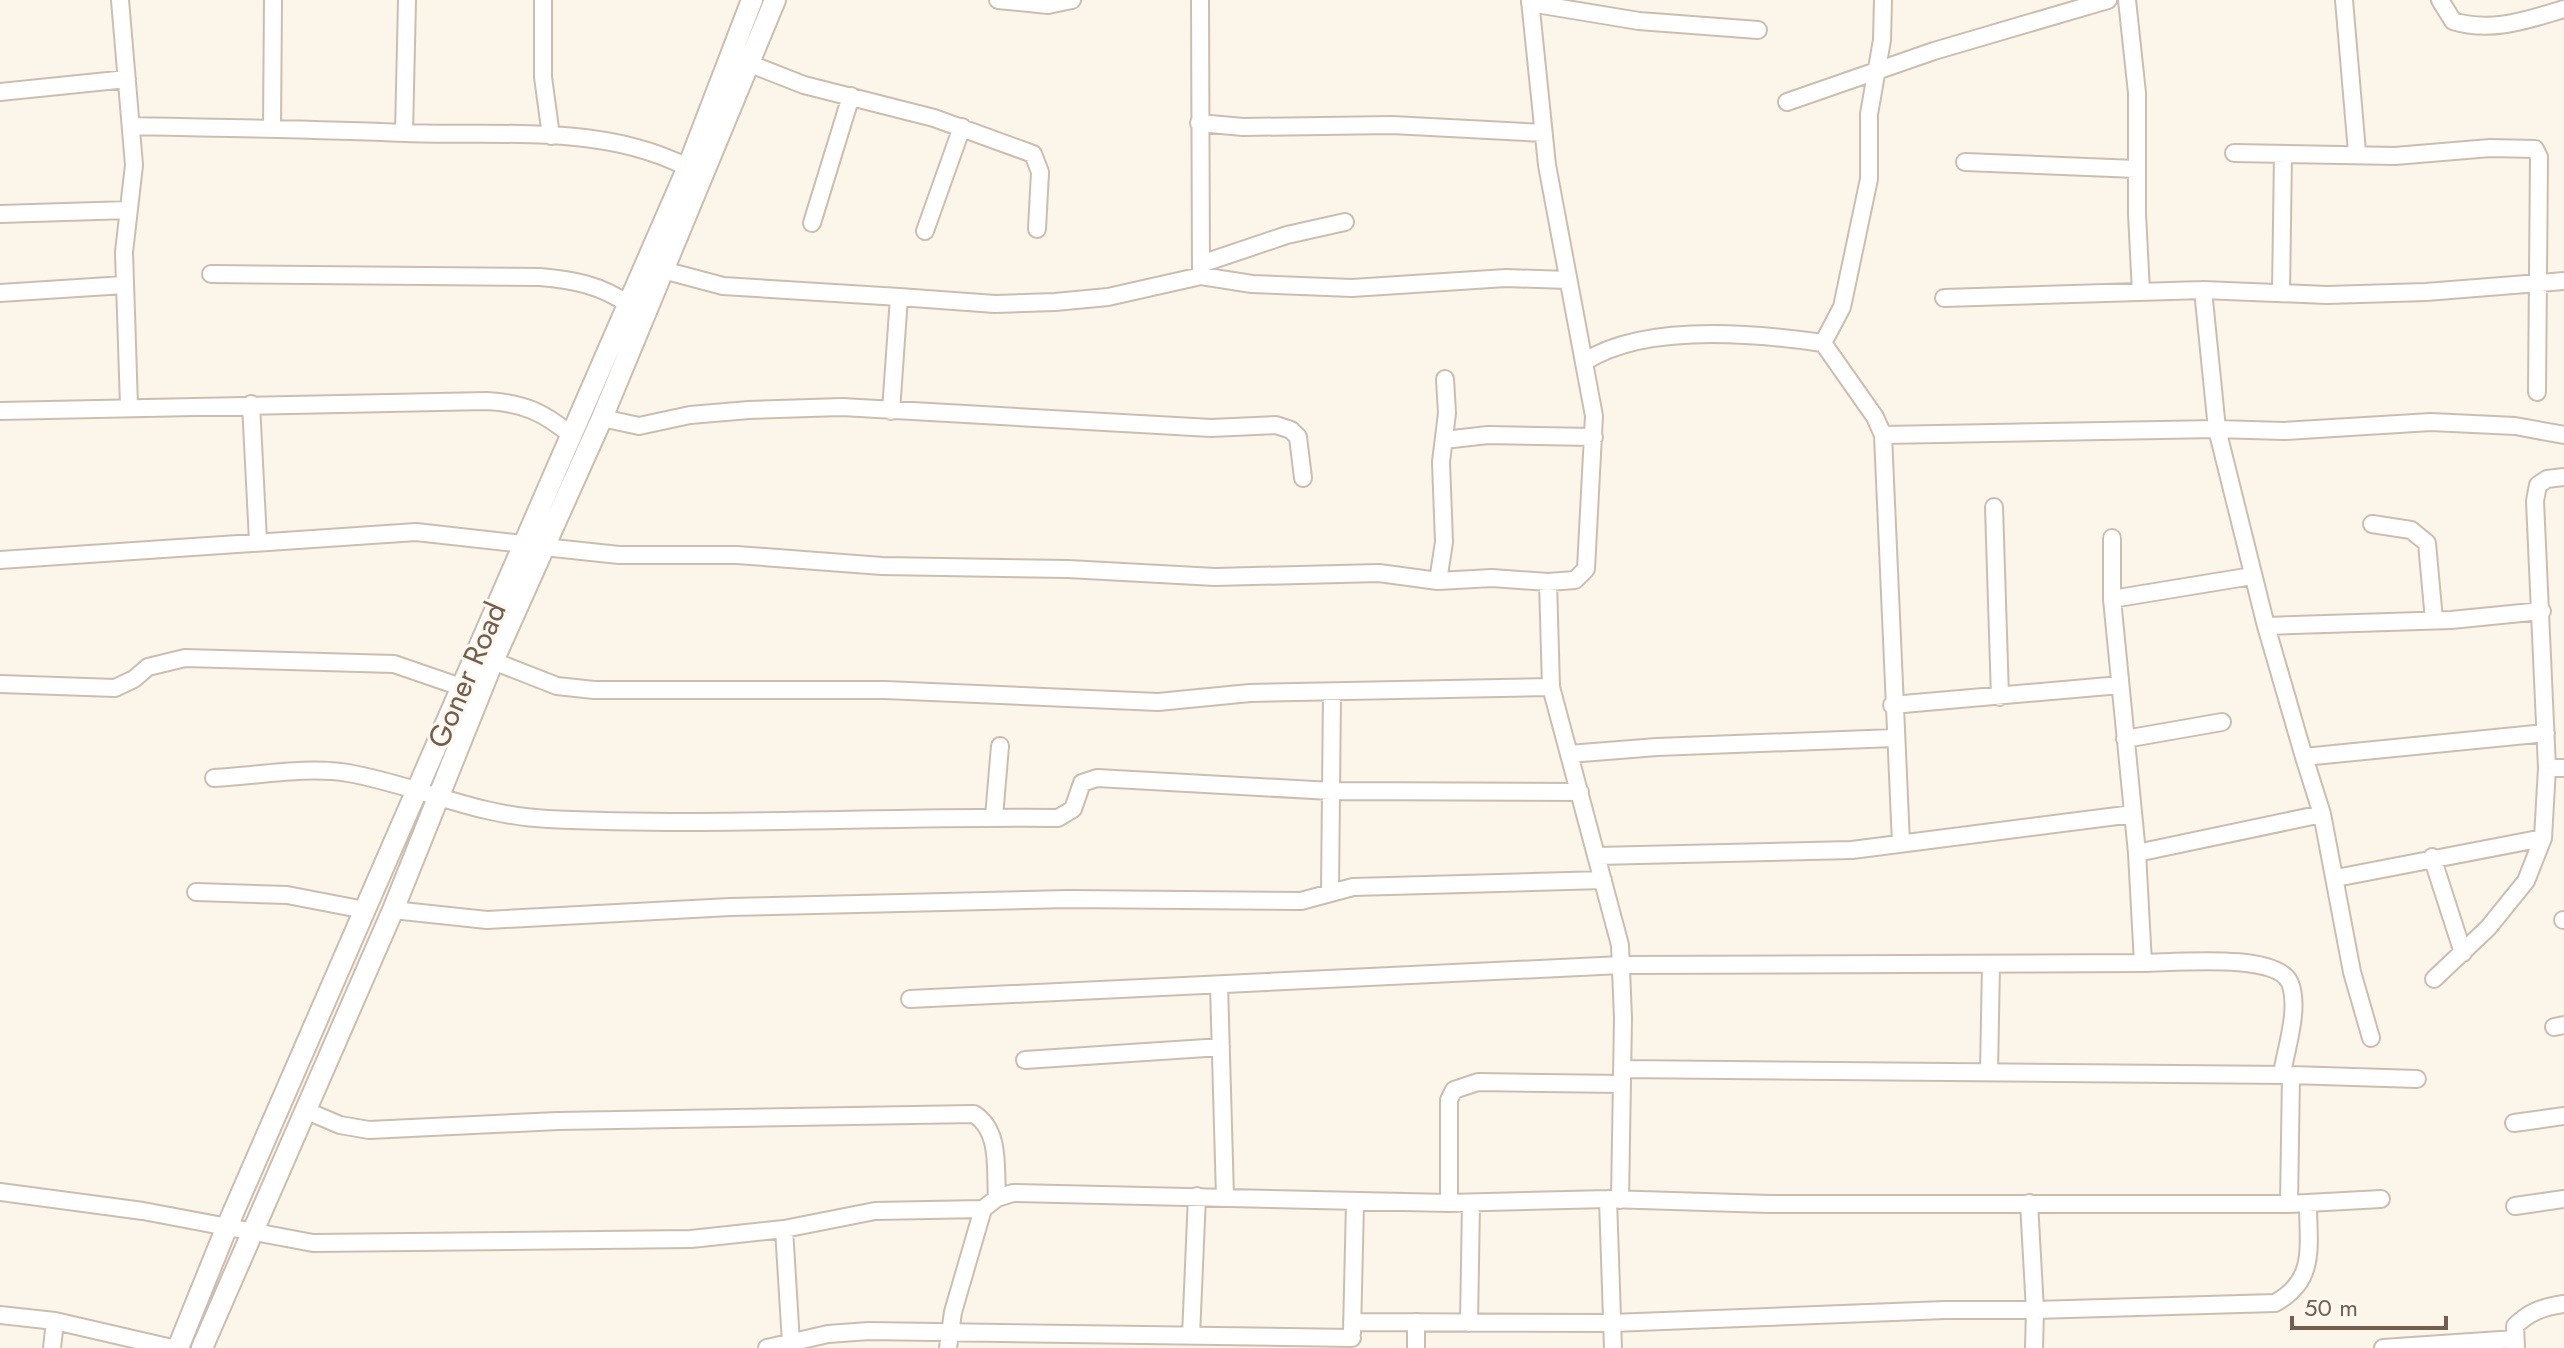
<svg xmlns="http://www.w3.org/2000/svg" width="2564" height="1348" viewBox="0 0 2564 1348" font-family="Jost,sans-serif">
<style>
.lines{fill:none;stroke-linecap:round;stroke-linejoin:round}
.minor-casing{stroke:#ccbdb1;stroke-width:20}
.tertiary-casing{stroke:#ccbdb1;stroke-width:24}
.minor{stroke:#fff;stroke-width:16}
.tertiary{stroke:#fff;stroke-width:20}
.labels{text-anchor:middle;stroke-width:6;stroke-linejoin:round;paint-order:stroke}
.street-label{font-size:30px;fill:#735d4f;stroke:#fdf9f0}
</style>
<rect width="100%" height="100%" fill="#fbf5ea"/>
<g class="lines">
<g class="minor-casing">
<path id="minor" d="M120 0 134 165 124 252 129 406
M543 0V77L551 136
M998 0 1048 5 1072 0
M1200 0 1201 276
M2127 0 2137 93V214L2141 292
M2344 0 2357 152
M2440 0 2453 21C2491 33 2527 20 2564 9
M1530 3 1639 21 1758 30
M740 60 804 85 934 118 1033 154 1040 172 1037 229
M0 92 127 79
M1787 102 1934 51 2108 0
M1199 123 1243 127 1392 125 1543 133
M132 126C223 128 315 129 406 133 503 137 610 122 698 173
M272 129 273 0
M404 133 407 0
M2234 153 2395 156 2490 148 2535 149 2539 157 2537 392
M1965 162 2136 169
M0 214 129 210
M812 223 851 96
M925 231 962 127
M1201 264 1287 235 1345 222
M663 270 723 286 899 297
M211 274 540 277C574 280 600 285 628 304
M2203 290 2217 429 2266 626 2451 620 2542 611
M0 293 124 285
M2281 293 2283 154
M1944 298 2203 290 2327 295 2426 292 2564 281
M1823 343 1875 417 1883 435 1901 843
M1584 362C1644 323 1754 333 1823 343L1842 307 1869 179V114L1882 40 1883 0
M251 404 258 541
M0 411 487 401C523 403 544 412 572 436
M891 411 899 297 995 304 1055 302 1108 297 1201 276 1252 284 1352 288 1506 278 1568 280
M602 418 639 426 690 415 749 410 842 407 1211 428 1276 425 1291 430 1298 437 1303 478
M1883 435 2217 429 2284 431 2431 422 2515 426 2564 435
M1444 440 1488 435 1594 437
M1994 507 2000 697
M2372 524 2411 530 2427 543 2434 620
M2112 538V599L2137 853
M544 547 619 555H737L882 566 1068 569 1215 577 1379 573 1438 581 1492 578 1548 582 1575 580 1586 569 1594 416 1547 165 1530 0
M0 560 416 532 523 544
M1438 581 1444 542 1441 462 1447 413 1445 379
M1548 582 1551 687 1620 945 1623 1018 1620 1200
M2112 599 2252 576
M2266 626 2304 757
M493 661 557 686 594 690H885L1158 702 1250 693 1551 687
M0 684 115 688 134 679 148 667 185 658 394 664 461 687
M1892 705 2120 685
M2125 739 2222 722
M1569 754 1657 747 1894 738
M2547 768H2564
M214 778C257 776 306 766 348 773 416 785 477 816 548 819 718 827 888 816 1058 818L1073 809 1082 783 1097 778 1331 791 1580 792
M2322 814 2352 972 2371 1038
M994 817 1000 746
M1596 856 1852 850 2133 814
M2432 857 2463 953
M2336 878 2543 838
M1330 891 1332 692
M196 892 287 895 365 910
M393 910 487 920 730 907 1068 899 1301 901 1353 887 1603 880
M2563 920H2564
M2434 979 2488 928 2526 881 2543 838 2547 768 2535 501 2538 485 2547 479 2564 477
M1219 985 1225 1197
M910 999 1621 965 2143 963
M2554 1027 2564 1025
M1025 1060 1221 1047
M1622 1069 2291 1075 2289 1204
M1989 1072 1991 964
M2282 1074C2286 1048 2300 1009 2290 983 2277 952 2173 963 2143 963L2137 853 2322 814 2304 757 2546 733
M2291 1075 2417 1079
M307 1111 340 1125 369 1130 558 1121 974 1114C1001 1131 995 1169 997 1198
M2514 1123 2564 1116
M0 1192 143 1211 313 1243 691 1239 784 1229 875 1211 983 1209
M1608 1199 1613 1348
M1449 1203V1100L1454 1090 1478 1082 1622 1084
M2029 1203 2035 1310 2275 1303C2317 1280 2308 1246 2308 1203
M2515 1206 2564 1199
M784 1229 791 1343
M0 1315 55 1321 172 1348
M1352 1322 1612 1323 1945 1310H2035L2034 1348
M1416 1322V1348
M1469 1323 1471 1203
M1352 1333 1355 1203
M1191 1336 1197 1196
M52 1348 55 1321
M767 1348 828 1334 869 1331 1352 1338
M948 1348 953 1312 983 1209 997 1198 1013 1193 1449 1203 1608 1199 1770 1204H2289L2381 1199
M2383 1348 2515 1339
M2516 1348 2515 1326C2530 1311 2544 1307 2564 1304"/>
</g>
<g class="tertiary-casing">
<path id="tertiary" d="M178 1348 226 1229 688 167 752 0
M202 1348 393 910 493 661 602 418 775 0"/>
</g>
<use href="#minor" class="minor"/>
<use href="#tertiary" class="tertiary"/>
</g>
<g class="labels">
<g class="street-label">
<text transform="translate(467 675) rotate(-67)" y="10">Goner Road</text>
</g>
</g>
<path d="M2292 1316v12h154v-12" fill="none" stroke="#735d4f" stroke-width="4"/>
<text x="2304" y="1316" font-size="24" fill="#735d4f" stroke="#fdf9f0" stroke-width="6" paint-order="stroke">50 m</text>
</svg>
